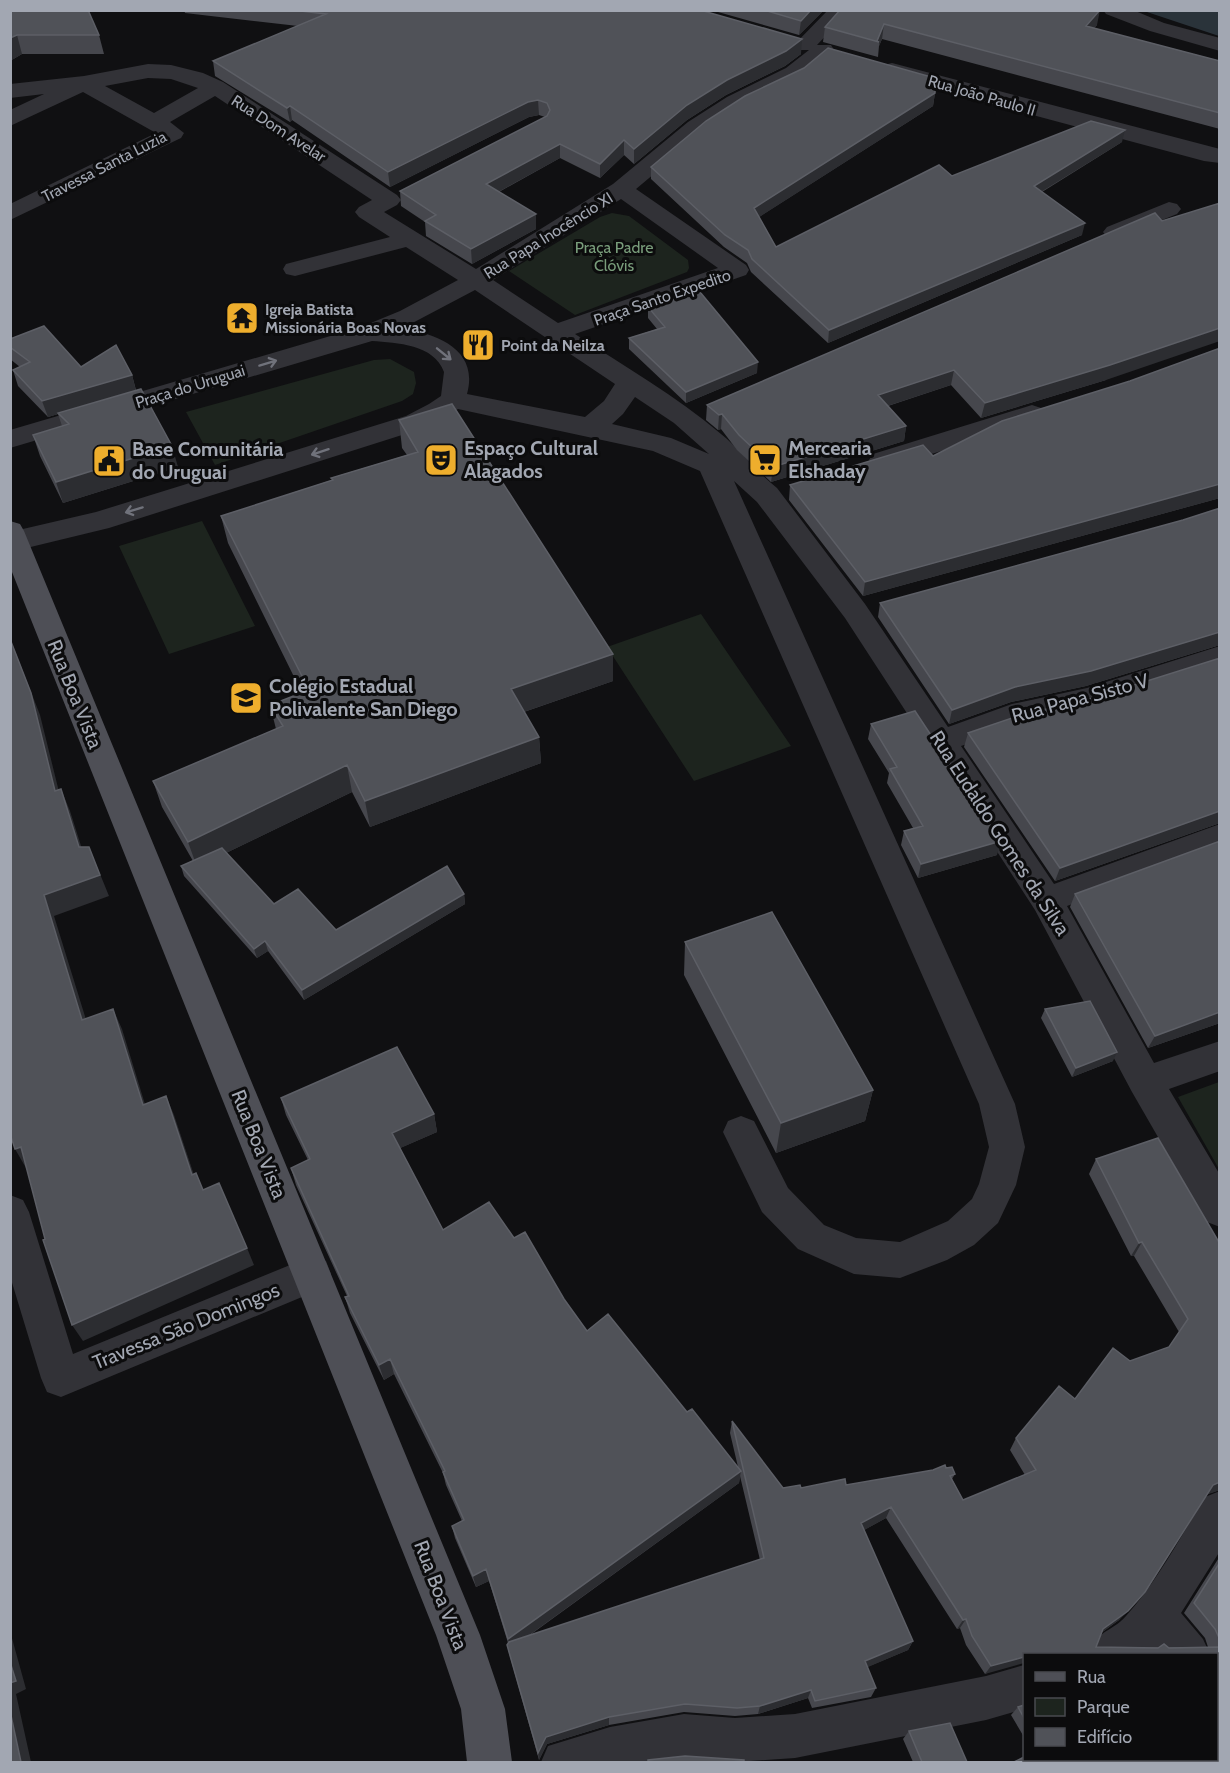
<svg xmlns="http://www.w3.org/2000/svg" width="1230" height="1773" viewBox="0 0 1230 1773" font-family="Cabin,sans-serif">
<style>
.green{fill:#1d241e}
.water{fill:#2a333a}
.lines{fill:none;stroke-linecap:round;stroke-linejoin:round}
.minor{fill:#323237;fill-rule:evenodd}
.major{fill:#4e4f56;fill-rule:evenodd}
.wall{fill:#46474d;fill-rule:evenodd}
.shaded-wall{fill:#2c2d31}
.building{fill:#505258;stroke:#5d5f66;stroke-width:1.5}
.oneway{stroke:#70727b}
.labels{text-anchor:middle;stroke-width:6;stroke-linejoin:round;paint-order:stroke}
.far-street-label{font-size:16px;fill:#a2a7b2;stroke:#0c0c0d}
.far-park-label{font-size:16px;fill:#799d7b;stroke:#0c0c0d}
.far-poi-label{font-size:16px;font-weight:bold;fill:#a2a7b2;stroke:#0c0c0d;text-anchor:start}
.poi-label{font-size:20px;font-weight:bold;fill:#a2a7b2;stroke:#0c0c0d;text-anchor:start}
.street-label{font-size:20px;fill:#a2a7b2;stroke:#0c0c0d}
</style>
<rect width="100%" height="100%" fill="#101012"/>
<path class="green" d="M612 213 629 216 688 260 689 268 687 272 575 315 509 271 600 217Z
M390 359 414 372 416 383 413 394 402 401 215 465 186 412 374 360Z
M202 521 255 626 169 654 119 546Z
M701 614 791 746 694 781 607 647Z
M1219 1082V1169L1178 1097Z"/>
<path class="water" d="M1144 11H1219V36Z"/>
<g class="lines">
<path class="minor" d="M828 10H850L817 45H831L834 50 831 55 802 78 743 107 704 132 636 189 746 265 749 270 746 275 575 334C624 366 676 396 721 434 741 450 756 472 777 488L865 604 948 727 1012 704 1087 688 1220 646V668L1088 710 1016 727 961 746 1054 884 1220 824V850L1067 906 1154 1063 1220 1041V1071L1169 1089 1220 1175V1227L1207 1222 1132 1092 1035 910 845 618 757 502 734 481 1015 1104 1025 1147 1016 1185 998 1223 974 1245 947 1260 900 1278 854 1274 798 1249 762 1212 723 1132 728 1121 741 1116 754 1121 788 1188 824 1225 856 1238 900 1242 948 1221 972 1199 979 1184 989 1147 979 1104 700 471 653 451 458 409 424 428 109 528 10 552V532L96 512 406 416 429 404 441 396 444 372C434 344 397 343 372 341L10 448V430L361 327 400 311 458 280 406 247 295 276 286 274 283 269 286 264 390 237 359 217 355 212 359 207 372 200 215 96 170 122 184 133 181 138 10 220V204L156 133 83 92 10 126V110L44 94 10 98V84L84 76 148 64 171 65 203 73 223 82 397 195 401 200 397 205 384 212 476 269 613 184 688 122 727 97 786 68 809 50H797L794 45ZM148 78 171 79 198 88 154 113 105 86ZM621 199 718 268 558 323 493 280ZM475 290 615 384 604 401 585 417 467 394C479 350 439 335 403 328ZM635 397 674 423 709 454 671 438 612 424 623 414Z
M1103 10H1133L1164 23 1220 38V51L1150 31 1106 14Z
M892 63 1220 149V163L1204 161 884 75 881 70 884 65Z
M1169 202 1177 204 1181 209 1177 214 1115 239 1107 237 1103 232 1107 227Z
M1032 405 1041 408 1045 414 1041 420 883 469 873 466 869 460 873 454Z
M10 1195 23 1200 29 1212 73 1354 312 1256 326 1261 331 1274 326 1287 61 1397 47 1392 41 1378 10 1276Z
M1220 1491V1551L1181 1613 1203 1639 1210 1654H1159L1155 1650 1148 1654H1089C1097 1629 1111 1633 1126 1616 1157 1582 1181 1536 1205 1497Z
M1024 1665V1709L986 1720 795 1758 735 1762 684 1758 661 1762H541L548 1746 610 1727 684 1714 735 1718 795 1714 986 1676Z"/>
<path class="major" d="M10 521 20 524 24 531 480 1635 505 1709 512 1762H467L461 1709 436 1635 10 567Z"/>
</g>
<path class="wall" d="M10 10 99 35 104 54H22L10 61Z
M184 10H700L801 54 785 66 726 95 687 120 634 164 624 155 600 178 560 158 499 192 536 214V229L472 264 426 236 425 222 401 206 400 191 545 117 539 115 529 117 390 187 292 120 290 122 215 76 213 61 298 26 185 13Z
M711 10H824L799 35Z
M840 10 1097 25 1094 28 1220 61V129L882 39 879 46 878 57 823 42 825 27Z
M935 93 933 106 759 217 776 247 952 176 1122 142 1042 192 1082 235 828 343 751 272 747 263 724 247 651 179V167Z
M1162 221 1106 380 981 418 951 385 888 406 906 426 904 441 771 482 737 450 721 429 718 430 706 420 707 405Z
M648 307 757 373 686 403 629 349V338L657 329 648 318Z
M10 339 81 367 132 375 136 390 178 467 63 503 40 456 33 435 62 426 58 414 48 417 18 386 13 370 20 367 10 359Z
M1220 348V498L863 596 789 500 790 485 933 456 1130 381Z
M399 420 613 654V681L524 712 539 737 541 763 370 827 352 792 226 853 274 904 336 930 464 894 465 904 304 1000 268 951 257 958 184 876 181 866 193 861 162 807 153 781 276 729 270 705 302 693 228 543 221 516 332 480 331 478 407 455 402 448Z
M1220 508V645L1086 686 1011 702 949 724 878 617 880 603 1183 520Z
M1220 658V823L1055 881 964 747 968 733 1093 698Z
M871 724 997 855 918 878 901 845 904 831 913 828 887 783 889 773 868 739Z
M1220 841V1023L1148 1048 1070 907 1075 894Z
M685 942 873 1090 865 1121 776 1153 684 975Z
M1045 1009 1113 1061 1072 1077 1041 1018Z
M281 1098 434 1114 437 1132 400 1148 443 1230 514 1238 564 1299 587 1331 687 1412 738 1467 730 1433 732 1421 783 1488 846 1485 946 1468 955 1474 952 1479 963 1500 1025 1475 1010 1450 1016 1438 1130 1361 1169 1348 1179 1332 1134 1256H1131L1089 1174 1096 1159 1158 1138 1220 1490 1207 1494 1119 1620 1101 1633 1096 1647H1208L1205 1638 1184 1613 1220 1556V1762L1024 1760 1216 1654H1024L985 1674 966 1645 960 1628 957 1629 886 1518 864 1530 913 1641 908 1650 867 1667 876 1688 871 1697 812 1708 808 1698 758 1714 735 1716 684 1712 609 1725 547 1744 539 1760 509 1653 507 1645 508 1643 489 1581 476 1587 455 1538 452 1526 462 1521 446 1485 443 1473 394 1374 384 1380 350 1313 345 1297 347 1296 296 1185 291 1168 308 1160 286 1115ZM740 1476 760 1560 530 1635 739 1483Z
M1024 1705V1737L1011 1715 1018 1707Z
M909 1731 967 1762H913L903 1739Z"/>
<path class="shaded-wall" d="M811 10H824L799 35 801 21Z
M1100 10 1097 25 1083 41 1086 26Z
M884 24 882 39 879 46V42H877Z
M17 35 22 54 10 61V38Z
M802 39 801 54 785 66 726 95 687 120 634 164V149L687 105 727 80Z
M935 93 933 106 753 221 754 208Z
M538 100 539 115 529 117 390 187 388 172 528 102Z
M290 106 292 120 290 122 287 108Z
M1125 130 1122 142 1031 198 1034 186Z
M624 140V155L600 178V164Z
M560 144V158L487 198 486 184Z
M536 214V229L472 264 471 249Z
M1085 223 1082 235 828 343 829 330Z
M1220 328V341L1106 380 981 418 985 403Z
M758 362 757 373 686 403V392Z
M954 370 951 385 875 410 878 395Z
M132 375 136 391 48 417 42 401Z
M722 414 721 429 718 430 719 415Z
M906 426 904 441 771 482 773 467Z
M172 446 178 467 63 503 56 482Z
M1220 484V498L863 596 865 582Z
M1220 632V645L1086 686 1011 702 949 724 952 710 1015 687Z
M10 638 40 715 64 812 55 791Z
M613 654V681L512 716 511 689Z
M539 737 541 763 370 827 365 801Z
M347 765 352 792 197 867 188 842Z
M61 789 70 811 88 868 79 847Z
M1220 811V823L1055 881 1060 868Z
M1001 841 997 855 918 878 921 864Z
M89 847 109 896 54 916 92 1039 82 1020 44 895Z
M464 894 465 904 304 1000 302 990Z
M265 941 268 951 257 958 254 949Z
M113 1009 122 1029 151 1124 143 1105Z
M1220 1012V1023L1148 1048 1155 1036Z
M1117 1052 1113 1061 1072 1077 1076 1068Z
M873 1090 865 1121 776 1153 781 1123Z
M166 1096 174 1115 200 1193 192 1175Z
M434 1114 437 1132 396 1150 392 1133Z
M21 1147 32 1165 26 1168 15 1149Z
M1142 1242 1134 1256H1131L1139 1243Z
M247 1248 254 1265 83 1341 72 1325Z
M390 1359 394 1374 384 1380 379 1365Z
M741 1471 739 1483 510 1649 508 1639Z
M1220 1482V1490L1203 1496 1213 1485Z
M891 1507 886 1518 857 1534 861 1523Z
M486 1569 489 1581 476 1587 473 1576Z
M1128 1611 1119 1620 1094 1638 1103 1629Z
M966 1619 960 1628 957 1629 963 1620Z
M10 1631 26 1689 16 1694 31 1762H21L10 1711Z
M913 1641 908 1650 861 1670 865 1661Z
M1024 1657V1663L985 1674 991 1666Z
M811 1690 808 1698 758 1714 760 1706Z
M609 1717V1725L547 1744 539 1760 538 1753 546 1737Z"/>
<path class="building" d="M10 10H88L99 35H17L10 38Z
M292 10H700L802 39 786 51 727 80 687 105 634 149 624 140 600 164 560 144 486 184 536 214 471 249 425 221 436 215 400 191 547 116 550 110 547 103 538 100 528 102 388 172 290 106 287 108 213 61 326 14Z
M764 10H811L801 21Z
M840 10H1100L1086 26 1220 61V113L884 24 877 41 879 42 825 27Z
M828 48 935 78V93L754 208 776 247 939 165 952 176 1091 121 1125 130 1034 186 1085 223 829 330 752 259 748 250 725 235 651 167 706 121 745 96 804 68Z
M1220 203V328L1110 365 985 403 954 370 878 395 906 426 773 467 739 435 722 414 719 415 707 405 1155 213 1162 221Z
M700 292 758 362 686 392 629 338 665 327 648 307Z
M44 326 81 367 116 345 132 375 42 401 13 370 30 362 10 347V339Z
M1220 348V484L865 582 790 485 923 445 933 456 1002 421 1130 381Z
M141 389 172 446 56 482 33 435 69 424 58 413Z
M452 404 613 654 511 689 539 737 365 801 347 765 188 842 153 781 283 726 270 705 309 690 221 516 333 480 331 478 418 452 399 420Z
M1220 508V632L1091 671 1015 687 952 710 880 603 1183 520Z
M10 639 31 693 55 791 61 789 79 847H89L100 875 44 895 82 1020 113 1009 143 1105 166 1096 192 1175 196 1173 203 1190 219 1183 247 1248 72 1325 43 1240 45 1239 21 1147 15 1149 10 1134Z
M1220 658V811L1060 868 968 733 1021 715 1093 698Z
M915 711 1001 841 921 864 904 831 923 826 890 769 897 767 871 724Z
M1220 841V1012L1155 1036 1075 894Z
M222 848 274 904 298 889 336 930 447 866 464 894 302 990 265 941 254 949 181 866Z
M772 912 873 1090 781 1123 685 942Z
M1090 1001 1117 1052 1076 1068 1045 1009Z
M397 1047 434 1114 392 1133 443 1230 489 1202 514 1238 525 1232 564 1299 587 1331 608 1314 687 1412 692 1409 741 1471 508 1639 486 1569 473 1576 452 1526 464 1520 443 1472 445 1471 390 1359 379 1365 345 1297 349 1296 291 1168 310 1159 281 1098Z
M1158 1138 1220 1244V1482L1213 1485 1145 1592 1128 1611 1103 1629 1096 1647 1158 1648 1164 1644 1169 1648 1220 1647V1762H1014L1024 1757V1760H1216V1654H1024V1657L991 1666 972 1636 966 1619 963 1620 891 1507 861 1523 913 1641 865 1661 876 1688 815 1701 811 1690 760 1706 737 1708 685 1704 609 1717 546 1737 538 1753 507 1645 509 1642 764 1558 732 1421 783 1488 800 1485 801 1488 845 1479 846 1485 933 1470 945 1465 946 1468 952 1467 955 1474 950 1476 963 1500 1036 1470 1016 1438 1059 1386 1075 1399 1113 1348 1130 1361 1169 1347 1188 1319 1142 1242 1139 1243 1096 1159Z
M1220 1562V1640L1215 1629 1194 1603Z
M10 1662 16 1681 10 1683Z
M1024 1705V1718L1018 1707Z
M10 1711 21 1762H10Z
M950 1723 967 1762H922L909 1731Z
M685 1756 744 1760V1762H648V1760Z"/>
<defs><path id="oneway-shaft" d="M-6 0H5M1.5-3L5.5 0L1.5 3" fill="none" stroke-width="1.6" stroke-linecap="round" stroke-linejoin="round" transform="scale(1.5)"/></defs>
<g class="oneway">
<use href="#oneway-shaft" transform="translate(444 354) rotate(39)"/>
<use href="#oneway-shaft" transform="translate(268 363) rotate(-17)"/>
<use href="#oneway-shaft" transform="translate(320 452) rotate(162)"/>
<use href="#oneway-shaft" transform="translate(134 510) rotate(163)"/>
</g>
<defs>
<g id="temple-square" transform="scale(1.725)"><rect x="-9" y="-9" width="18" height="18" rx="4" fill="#eeae2d" stroke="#0c0c0d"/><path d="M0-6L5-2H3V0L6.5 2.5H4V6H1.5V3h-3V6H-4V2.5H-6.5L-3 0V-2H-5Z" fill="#111"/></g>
<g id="restaurant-square" transform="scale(1.725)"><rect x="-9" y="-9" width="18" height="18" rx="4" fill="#eeae2d" stroke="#0c0c0d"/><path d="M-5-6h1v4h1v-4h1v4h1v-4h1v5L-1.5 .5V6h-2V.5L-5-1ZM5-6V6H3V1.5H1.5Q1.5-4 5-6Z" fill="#111"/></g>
<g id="theatre-square" transform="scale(1.725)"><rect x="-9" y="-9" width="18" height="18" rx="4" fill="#eeae2d" stroke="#0c0c0d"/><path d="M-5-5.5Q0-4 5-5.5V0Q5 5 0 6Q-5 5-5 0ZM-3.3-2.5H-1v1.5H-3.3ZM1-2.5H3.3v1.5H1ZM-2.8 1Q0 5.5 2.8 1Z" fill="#111"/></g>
<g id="supermarket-square" transform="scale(1.725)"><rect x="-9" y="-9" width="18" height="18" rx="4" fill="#eeae2d" stroke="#0c0c0d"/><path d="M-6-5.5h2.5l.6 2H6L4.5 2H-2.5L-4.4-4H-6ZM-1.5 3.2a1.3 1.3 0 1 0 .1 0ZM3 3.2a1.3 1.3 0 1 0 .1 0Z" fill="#111"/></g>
<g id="civic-square" transform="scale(1.725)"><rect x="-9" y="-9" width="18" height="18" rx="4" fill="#eeae2d" stroke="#0c0c0d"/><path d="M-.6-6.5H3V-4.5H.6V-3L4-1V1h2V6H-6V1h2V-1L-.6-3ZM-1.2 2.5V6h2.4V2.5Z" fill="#111"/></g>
<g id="school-square" transform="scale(1.725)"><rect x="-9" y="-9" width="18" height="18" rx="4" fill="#eeae2d" stroke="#0c0c0d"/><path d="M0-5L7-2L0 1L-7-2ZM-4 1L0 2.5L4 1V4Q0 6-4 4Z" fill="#111"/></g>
</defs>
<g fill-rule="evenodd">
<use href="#temple-square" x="242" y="318"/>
<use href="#restaurant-square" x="478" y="345"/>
<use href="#theatre-square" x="441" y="460"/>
<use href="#supermarket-square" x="765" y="460"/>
<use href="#civic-square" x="109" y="461"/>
<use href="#school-square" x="246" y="698"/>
</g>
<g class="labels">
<g class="far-street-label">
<text transform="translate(982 95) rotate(16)" y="6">Rua João Paulo II</text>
<text transform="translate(279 128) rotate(33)" y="6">Rua Dom Avelar</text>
<text transform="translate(104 166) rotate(-27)" y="6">Travessa Santa Luzia</text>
<text transform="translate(548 235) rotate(-32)" y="6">Rua Papa Inocêncio XI</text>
<text transform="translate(662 297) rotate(-19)" y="6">Praça Santo Expedito</text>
<text transform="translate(190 386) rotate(-17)" y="6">Praça do Uruguai</text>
</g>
<g class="far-park-label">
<text x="614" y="253">Praça Padre<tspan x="614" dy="18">Clóvis</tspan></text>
</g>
<g class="far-poi-label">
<text x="265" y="315">Igreja Batista<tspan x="265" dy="18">Missionária Boas Novas</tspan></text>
<text x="501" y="351">Point da Neilza</text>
</g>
<g class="poi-label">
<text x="464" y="455">Espaço Cultural<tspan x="464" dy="23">Alagados</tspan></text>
<text x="788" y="455">Mercearia<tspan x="788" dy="23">Elshaday</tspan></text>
<text x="132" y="456">Base Comunitária<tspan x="132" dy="23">do Uruguai</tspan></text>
<text x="269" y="693">Colégio Estadual<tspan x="269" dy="23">Polivalente San Diego</tspan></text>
</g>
<g class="street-label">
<text transform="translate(75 694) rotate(68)" y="7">Rua Boa Vista</text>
<text transform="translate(1080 698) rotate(-15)" y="7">Rua Papa Sisto V</text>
<text transform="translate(1000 833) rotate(57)" y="7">Rua Eudaldo Gomes da Silva</text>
<text transform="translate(259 1144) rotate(68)" y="7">Rua Boa Vista</text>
<text transform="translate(186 1326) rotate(-22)" y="7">Travessa São Domingos</text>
<text transform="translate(441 1595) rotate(69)" y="7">Rua Boa Vista</text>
</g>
</g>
<rect width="1230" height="1773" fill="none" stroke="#a2a7b2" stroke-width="24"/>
<rect x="1023" y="1653" width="195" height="108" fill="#0c0c0d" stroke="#484a4f" stroke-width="1.5"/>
<rect x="1035" y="1672" width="30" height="9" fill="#4e4f56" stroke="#484a4f" stroke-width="1.5"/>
<text x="1077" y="1683" font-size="18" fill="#a2a7b2">Rua</text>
<rect x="1035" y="1698" width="30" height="18" fill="#1d241e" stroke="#484a4f" stroke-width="1.5"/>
<text x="1077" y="1713" font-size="18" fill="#a2a7b2">Parque</text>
<rect x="1035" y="1728" width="30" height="18" fill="#505258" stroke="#484a4f" stroke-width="1.5"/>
<text x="1077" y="1743" font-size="18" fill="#a2a7b2">Edifício</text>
</svg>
